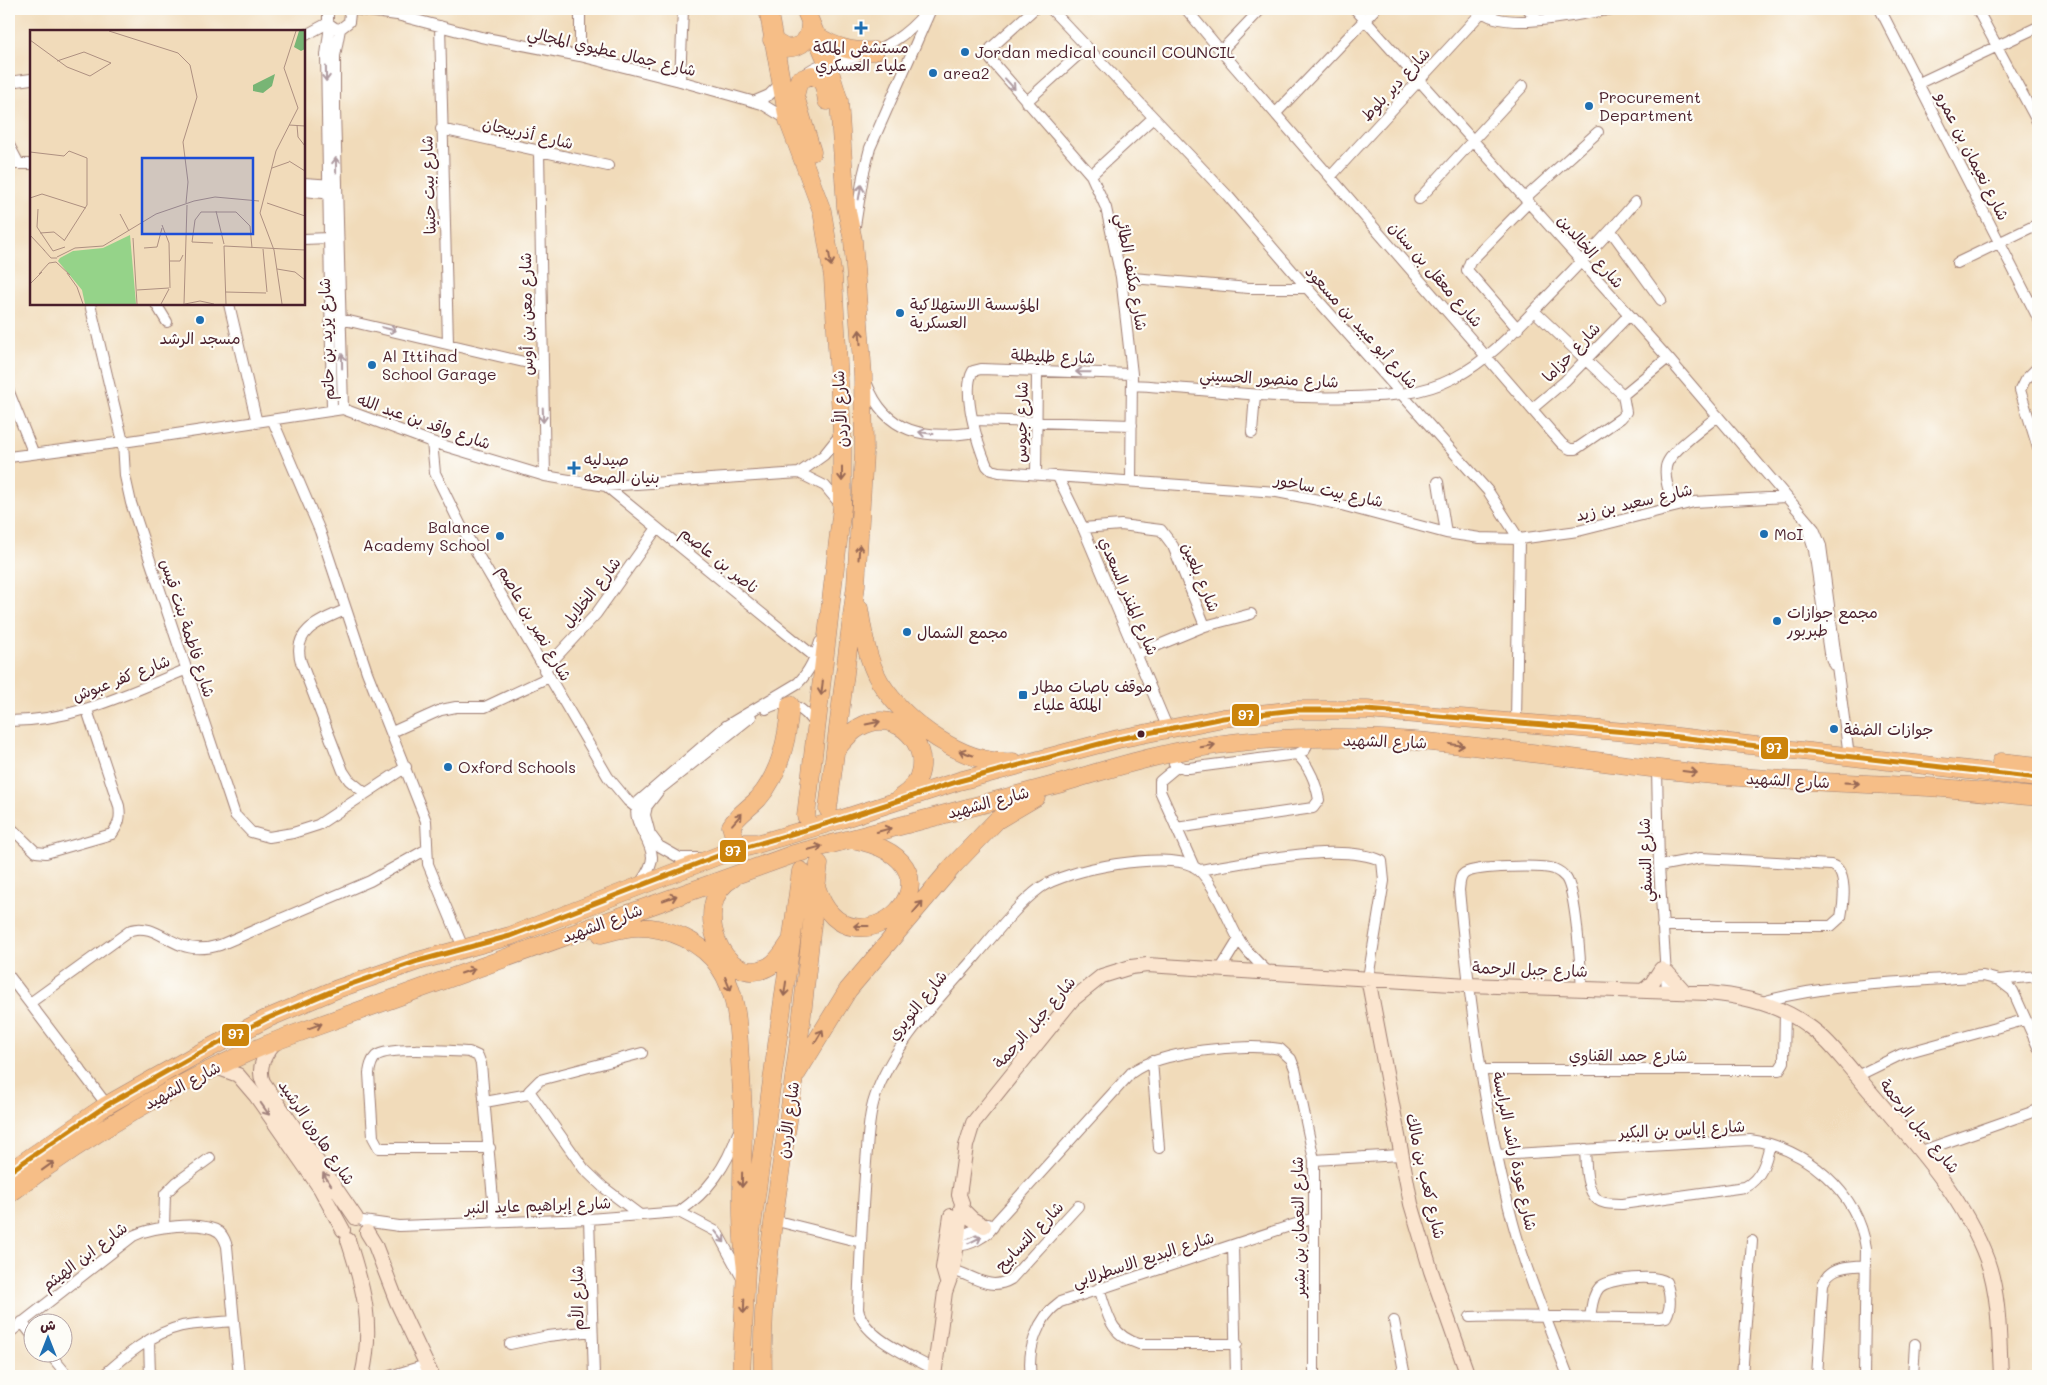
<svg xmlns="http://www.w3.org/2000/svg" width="2047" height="1385" viewBox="0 0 2047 1385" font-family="Mali,'Playpen Sans Arabic',sans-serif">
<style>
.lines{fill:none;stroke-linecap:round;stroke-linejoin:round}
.street-casing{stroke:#9e7d72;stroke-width:12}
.secondary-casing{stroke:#9e7d72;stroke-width:16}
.highway-casing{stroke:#9e7d72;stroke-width:19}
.street{stroke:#fff;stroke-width:10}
.secondary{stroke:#fbe5cf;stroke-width:14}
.highway{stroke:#f6be87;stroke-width:18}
.bus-1-casing{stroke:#fdfcf7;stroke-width:9}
.bus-1{stroke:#cc840b;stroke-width:5}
.oneway{stroke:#ae9aa0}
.oneway2{stroke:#976754}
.oneway3{stroke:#a2827d}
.poi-dot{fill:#1f6fb2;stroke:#fdfcf7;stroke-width:2}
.bus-dot{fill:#4a1f2b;stroke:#fdfcf7;stroke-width:2}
.labels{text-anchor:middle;stroke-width:4.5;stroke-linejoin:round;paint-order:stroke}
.poi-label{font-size:16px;fill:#4a1f2b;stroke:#fdfcf7;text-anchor:start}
.street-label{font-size:16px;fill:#4a1f2b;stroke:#fdfcf7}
.inset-road{fill:none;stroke:#ae9081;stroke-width:1}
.view{fill:#1d4ed8;fill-opacity:0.15;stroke:#1d4ed8;stroke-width:2.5}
.inset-edge{fill:none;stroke:#4a1f2b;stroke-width:2.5}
.line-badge{stroke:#fdfcf7;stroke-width:2}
.badge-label{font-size:14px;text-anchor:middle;font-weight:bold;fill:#fff}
</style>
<rect width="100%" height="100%" fill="#fdfcf7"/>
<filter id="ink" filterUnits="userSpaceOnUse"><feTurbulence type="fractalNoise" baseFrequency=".02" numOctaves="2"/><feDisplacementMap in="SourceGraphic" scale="10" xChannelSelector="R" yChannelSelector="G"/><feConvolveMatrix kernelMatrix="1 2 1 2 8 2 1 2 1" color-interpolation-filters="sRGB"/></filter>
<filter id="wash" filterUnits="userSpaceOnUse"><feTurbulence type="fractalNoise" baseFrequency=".0096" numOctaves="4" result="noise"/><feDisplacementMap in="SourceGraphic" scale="20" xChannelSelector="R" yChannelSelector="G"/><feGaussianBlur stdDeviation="1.12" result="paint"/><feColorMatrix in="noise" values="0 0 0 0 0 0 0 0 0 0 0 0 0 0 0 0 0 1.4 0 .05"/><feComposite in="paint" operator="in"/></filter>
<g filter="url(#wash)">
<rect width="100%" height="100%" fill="#f1dbba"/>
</g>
<g filter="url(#ink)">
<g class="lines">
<g class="street-casing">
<path id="street" d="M331 9 328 13V23L335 28 340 29 349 22 350 13 346 9
M353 9 397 15 481 37 580 56 680 81 762 104 788 120
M580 9V56
M1034 9 991 48V60L1091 175 1106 208 1121 277 1132 374 1131 481
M1051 9 1228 196 1307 288 1488 491 1519 539 1516 721
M1186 9 1221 51 1562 444 1570 449H1576L1621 418 1626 412 1623 395 1534 311
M1355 9 1668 358 1814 529 1821 546 1849 756
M1479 9C1502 34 1583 13 1613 9
M1528 9 1537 19
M1880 9 2038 318
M1977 9 2038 123
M330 25 326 55 332 410
M440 26 448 343
M340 29 335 56V109L343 409
M304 36 328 23
M1221 51 1261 9
M805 74C820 61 839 62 857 57 883 51 908 34 925 13
M680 81 683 9
M9 82 31 79
M1919 83 2038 27
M755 101 769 95 780 84
M1026 102 1087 47
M1276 113 1375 9
M441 129 608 166
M9 145 19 164
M539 152 545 476
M9 164H31
M1091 175 1153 118
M1331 176 1482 12
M304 183 333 185
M304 191 333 194
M1525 198 1598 132
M1419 199 1523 86
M855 226 863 176 870 148 931 9
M1611 231 1661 300
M304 239 329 238
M1957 263 2038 224
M1121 277 1249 288H1307
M90 304 123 442 125 476 131 503 235 815 251 832 269 837 293 833 318 825 406 767
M156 304 167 322
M229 304 257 423
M336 318 541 366
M1518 329 1467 270 1470 262 1529 202
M2038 367 2025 380 2020 390 2038 448
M1132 374 981 369 973 371C961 391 978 446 987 466L991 470 999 472 1277 492 1334 503 1446 533 1480 538 1519 539 1578 531 1694 502 1786 497
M867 384C886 434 926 440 975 432
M1133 385C1206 389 1278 400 1352 397 1388 396 1421 395 1454 378 1491 359 1517 328 1545 299 1576 267 1607 236 1635 202
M9 392 33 452
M1623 395 1668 358
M1533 408 1565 381 1628 316
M973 420 1132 425
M273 421 320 531 367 672 426 821 428 864 464 950
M1252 433 1255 395
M432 442 435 473 461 526 608 777 628 801 645 815 650 834 659 846 680 858H698
M9 457 123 442 343 409 432 442 545 476 606 486 799 473 825 486 840 504
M799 473 824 455 840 435
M1036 474 1037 371
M1058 477 1083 528 1168 729
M1438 482 1446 533
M606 486 815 657
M1674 505C1670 494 1664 480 1666 467 1668 452 1706 426 1718 416
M1083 528 1121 525 1161 530 1173 546 1205 626
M1807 528 1814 550 1829 653 1834 665
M345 610C322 620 291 630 301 662L343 771 349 780 365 793
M1137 654 1205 626 1251 614
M544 670 596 614 657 528
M766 709C788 696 805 708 816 727
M9 721C73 721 127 694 185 670
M392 732 441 710 456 707H485L549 677
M1171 753 1174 763 1184 768H1189L1297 754 1305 750 1309 739
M1178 766 1160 781V791L1194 867
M1657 769 1659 866 1667 991
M645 815 647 806 660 789 751 717
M9 826 36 852 46 853 112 834C119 824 121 818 119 806L87 710
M1176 828 1313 808 1319 800C1316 782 1309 766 1297 754
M1659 866 1701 858 1831 865C1848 869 1844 903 1841 917L1831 926H1662
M1199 870C1246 863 1340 841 1382 861L1384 881 1368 978
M639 885C644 877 652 868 652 857 651 837 630 823 638 802L726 726 798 683C810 671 815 658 820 642
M1220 970 1239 939
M9 976 107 1105
M1999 980 2038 976
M1762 1002C1829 983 1913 982 1983 976L1999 980 2013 991 2038 1047
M30 1003 131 930C150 924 164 939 181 945 194 950 207 949 220 945L370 881 427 849
M1152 1061 1159 1148
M1482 1070H1779L1784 1062 1785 1011
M1857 1076 1902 1054 2024 1020
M485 1102 529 1094
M490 1148H379L373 1137 369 1073C370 1067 371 1061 376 1056 388 1046 451 1051 469 1052L478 1056 481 1064 495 1222
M1585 1149C1586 1163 1585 1190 1598 1200 1604 1205 1614 1203 1622 1204L1745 1187C1762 1178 1766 1161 1770 1144
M1919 1152 2038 1110
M1497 1155 1750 1140C1805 1147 1858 1192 1866 1248L1864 1376
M1314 1160 1400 1155
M679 1212C709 1191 726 1167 738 1133
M640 1215 603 1187 584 1169 529 1091 540 1080 642 1053
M589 1219 594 1376
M773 1220 861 1242
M363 1221 399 1226 589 1219 679 1212 717 1232 743 1280
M164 1227 165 1194 177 1182 210 1158
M953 1237H958L988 1224
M951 1245C967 1248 989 1237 996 1222L1131 1073C1159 1051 1245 1043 1280 1049L1291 1059 1295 1069 1314 1160V1376
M1233 1245 1236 1376
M948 1269C971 1273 988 1293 1011 1279L1078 1206
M1099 1288C1108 1314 1109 1335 1139 1344H1237
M1470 1317C1533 1315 1597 1319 1660 1318L1666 1317C1672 1306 1670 1293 1666 1282 1657 1274 1608 1278 1599 1288 1592 1296 1592 1307 1590 1317
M1394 1321 1405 1376
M22 1322 32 1335
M9 1333 133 1236C151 1227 202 1220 219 1232 224 1236 225 1241 227 1246L239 1376
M149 1340 150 1376
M510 1344 548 1336 592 1331
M48 1352 68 1376
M935 1370C911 1356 863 1338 858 1309 860 1260 862 1211 866 1162 868 1141 868 1117 875 1097 893 1043 940 998 976 956 996 933 1016 906 1040 888 1066 869 1164 851 1193 866 1212 876 1227 919 1238 938 1246 951 1257 962 1268 972
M103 1376C125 1356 152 1333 182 1326 198 1323 216 1323 232 1321
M390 1376 426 1365
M1031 1376C1027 1350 1037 1318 1060 1302L1314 1218
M1568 1376C1549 1326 1527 1275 1513 1223 1484 1116 1469 1001 1459 890 1460 884 1459 877 1465 873 1477 866 1541 865 1554 869 1559 871 1562 873 1566 878 1577 894 1580 965 1582 988
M1742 1376 1752 1241
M1817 1376 1823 1284C1830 1265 1848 1267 1866 1265
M1913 1376 1915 1344"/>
</g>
<g class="secondary-casing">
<path id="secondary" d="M1667 972 1684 991
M1368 978 1411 1204 1431 1271 1468 1376
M1644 990 1652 983 1661 969
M277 1041C265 1051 257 1068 263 1082L356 1218
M216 1067 238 1075 256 1096 320 1188 343 1230
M961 1208 972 1219 984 1226
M367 1232 375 1245 397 1302 432 1376
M348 1240C364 1289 374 1325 362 1376
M947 1282 943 1268 951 1216
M934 1376 945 1292 953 1270 958 1237 962 1203 959 1195 966 1146 973 1123 1072 1000 1102 976 1131 967 1147 965 1468 985 1708 993C1743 996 1778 1004 1807 1025 1828 1039 1841 1058 1857 1076 1904 1133 1961 1190 1987 1260 2000 1297 1999 1338 2001 1376"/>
</g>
<g class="highway-casing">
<path id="highway" d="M768 9 788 120 822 211 833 277 842 433V507L806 816
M805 9 827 62 839 101 846 207 853 240 863 376 864 453 856 585 828 809
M816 35C835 48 852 52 875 51
M772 40 785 48C802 48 810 40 810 23
M812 152 795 96 799 80 812 75C825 80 825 89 827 101
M859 608C863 633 867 660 880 682 906 723 963 765 1013 762
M835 751C842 742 850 732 860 727 906 701 947 768 901 797
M2001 762 2038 766
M756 843H741L735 839 731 826C738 815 749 808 758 799 780 774 788 737 790 705
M733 878C688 902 723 991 768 967 778 962 784 951 791 941
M817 889C850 989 986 866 852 839
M601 934C613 931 625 927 638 927 668 927 703 942 720 968 738 994 738 1030 740 1060 741 1080 743 1101 743 1121 743 1171 739 1220 746 1269
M797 1073 848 990 952 867 997 820 1036 797
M9 1172 107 1105 192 1057 266 1019 337 989 418 961 510 936 720 855 842 819 959 781 1118 739 1223 718 1295 710H1367L1661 735 2038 778
M9 1194C93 1132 182 1077 281 1039L794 854 1062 783C1120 765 1179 748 1240 742 1395 726 1549 758 1703 774 1772 781 1841 782 1910 786 1953 788 1996 793 2038 797
M741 1376 746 1269 801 871
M763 1376C760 1276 781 1177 794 1078 804 1007 810 935 819 864"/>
</g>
<use href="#street" class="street"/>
<use href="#secondary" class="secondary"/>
<use href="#highway" class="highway"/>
<g class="bus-1-casing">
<path id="bus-1" d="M9 1172 107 1105 192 1057 266 1019 337 989 418 961 510 936 720 855 842 819 959 781 1118 739 1223 718 1295 710H1367L1661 735 2038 778"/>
</g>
<use href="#bus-1" class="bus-1"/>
</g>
<defs><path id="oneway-shaft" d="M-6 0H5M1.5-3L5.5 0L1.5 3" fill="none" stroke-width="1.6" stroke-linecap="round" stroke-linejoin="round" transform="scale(1.25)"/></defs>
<g class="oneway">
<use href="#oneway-shaft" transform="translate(326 74) rotate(89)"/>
<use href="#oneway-shaft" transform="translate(1010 84) rotate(48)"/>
<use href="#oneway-shaft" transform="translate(336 165) rotate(-91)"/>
<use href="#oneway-shaft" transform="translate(860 192) rotate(-80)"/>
<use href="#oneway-shaft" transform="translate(389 329) rotate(13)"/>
<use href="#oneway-shaft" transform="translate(342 361) rotate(-91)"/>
<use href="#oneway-shaft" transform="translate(1083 372) rotate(-179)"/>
<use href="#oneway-shaft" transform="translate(543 415) rotate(88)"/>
<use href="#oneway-shaft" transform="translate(926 433) rotate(-172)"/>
<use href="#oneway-shaft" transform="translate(720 1237) rotate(51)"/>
<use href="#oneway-shaft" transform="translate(975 1240) rotate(-26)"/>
</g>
<g class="oneway2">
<use href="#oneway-shaft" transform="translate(830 259) rotate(81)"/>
<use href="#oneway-shaft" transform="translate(860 337) rotate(-94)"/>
<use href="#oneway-shaft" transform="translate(842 474) rotate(90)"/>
<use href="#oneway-shaft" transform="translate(859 552) rotate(-86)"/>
<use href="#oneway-shaft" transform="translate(822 688) rotate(97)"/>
<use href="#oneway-shaft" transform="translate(873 723) rotate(-11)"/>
<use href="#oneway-shaft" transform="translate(1457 745) rotate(7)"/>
<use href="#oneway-shaft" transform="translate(1208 746) rotate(-9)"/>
<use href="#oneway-shaft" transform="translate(966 753) rotate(-161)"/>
<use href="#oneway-shaft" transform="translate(1690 772) rotate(7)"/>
<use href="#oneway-shaft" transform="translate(1852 783) rotate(3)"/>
<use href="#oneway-shaft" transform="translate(737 819) rotate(-49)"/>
<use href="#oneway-shaft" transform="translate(884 830) rotate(-15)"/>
<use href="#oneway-shaft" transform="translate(815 848) rotate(-15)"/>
<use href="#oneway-shaft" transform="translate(670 898) rotate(-20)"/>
<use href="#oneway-shaft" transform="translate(918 907) rotate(-50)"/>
<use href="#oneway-shaft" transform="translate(861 926) rotate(180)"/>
<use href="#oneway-shaft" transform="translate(468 971) rotate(-19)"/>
<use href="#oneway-shaft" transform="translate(728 984) rotate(68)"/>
<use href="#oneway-shaft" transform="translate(785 989) rotate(98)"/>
<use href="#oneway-shaft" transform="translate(315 1026) rotate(-20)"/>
<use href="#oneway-shaft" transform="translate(819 1036) rotate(-59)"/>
<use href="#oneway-shaft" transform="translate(48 1166) rotate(-36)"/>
<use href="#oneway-shaft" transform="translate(742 1180) rotate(91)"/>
<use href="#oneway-shaft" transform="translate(744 1306) rotate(92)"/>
</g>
<g class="oneway3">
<use href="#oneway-shaft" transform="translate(265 1109) rotate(55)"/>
<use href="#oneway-shaft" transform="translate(327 1179) rotate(-124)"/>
</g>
</g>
<g class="poi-dot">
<path d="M858.5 20.5h5v5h5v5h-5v5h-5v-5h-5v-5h5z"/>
<circle cx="965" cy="52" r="5"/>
<circle cx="933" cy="73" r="5"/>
<circle cx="1589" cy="106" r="5"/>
<circle cx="900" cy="313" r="5"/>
<circle cx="200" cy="320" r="5"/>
<circle cx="372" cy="365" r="5"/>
<path d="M571.5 460.5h5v5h5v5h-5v5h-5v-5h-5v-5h5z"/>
<circle cx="1764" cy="534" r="5"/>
<circle cx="500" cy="536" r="5"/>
<circle cx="1777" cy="621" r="5"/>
<circle cx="907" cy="632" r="5"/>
<rect x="1018" y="690" width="10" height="10" rx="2.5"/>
<circle cx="1834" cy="729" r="5"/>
<circle cx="448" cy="767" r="5"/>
</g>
<circle class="bus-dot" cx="1141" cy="734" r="4.5"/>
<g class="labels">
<g class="poi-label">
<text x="861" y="53" text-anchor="middle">مستشفى الملكة<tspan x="861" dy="18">علياء العسكري</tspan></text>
<text x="975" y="58">Jordan medical council COUNCIL</text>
<text x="943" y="79">area2</text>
<text x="1599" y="103">Procurement<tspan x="1599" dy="18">Department</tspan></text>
<text x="910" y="310">المؤسسة الاستهلاكية<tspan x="910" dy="18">العسكرية</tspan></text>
<text x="200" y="344" text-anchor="middle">مسجد الرشد</text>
<text x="382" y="362">Al Ittihad<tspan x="382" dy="18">School Garage</tspan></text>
<text x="584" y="465">صيدليه<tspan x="584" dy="18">بنيان الصحه</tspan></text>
<text x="490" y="533" text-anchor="end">Balance<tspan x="490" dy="18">Academy School</tspan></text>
<text x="1774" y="540">MoI</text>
<text x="1787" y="618">مجمع جوازات<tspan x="1787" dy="18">طبربور</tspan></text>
<text x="917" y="638">مجمع الشمال</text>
<text x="1033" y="692">موقف باصات مطار<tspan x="1033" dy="18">الملكة علياء</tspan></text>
<text x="1844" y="735">جوازات الضفة</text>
<text x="458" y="773">Oxford Schools</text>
</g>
<g class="street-label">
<text transform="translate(612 51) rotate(13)" y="6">شارع جمال عطيوي المجالي</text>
<text transform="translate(1395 84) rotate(-47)" y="6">شارع دير بلوط</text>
<text transform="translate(528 133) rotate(13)" y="6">شارع أذربيجان</text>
<text transform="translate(1973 156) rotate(63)" y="6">شارع نعيمان بن عمرو</text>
<text transform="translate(428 185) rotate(-92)" y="6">شارع بيت حنينا</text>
<text transform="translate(1591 251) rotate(49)" y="6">شارع الخالدين</text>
<text transform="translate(1132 272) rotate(80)" y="6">شارع مكنف الطائي</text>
<text transform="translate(1436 274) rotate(49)" y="6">شارع معقل بن سنان</text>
<text transform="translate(526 314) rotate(-91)" y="6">شارع معن بن أوس</text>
<text transform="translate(1362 327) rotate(48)" y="6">شارع أبو عبيد بن مسعود</text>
<text transform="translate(326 339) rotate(-92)" y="6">شارع يزيد بن حاتم</text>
<text transform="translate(1571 352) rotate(-46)" y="6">شارع حزاما</text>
<text transform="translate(1053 356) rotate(2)" y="6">شارع طليطلة</text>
<text transform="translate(1269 378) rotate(3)" y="6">شارع منصور الحسيني</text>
<text transform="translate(840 409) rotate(-93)" y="6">شارع الأردن</text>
<text transform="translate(424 421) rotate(19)" y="6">شارع واقد بن عبد الله</text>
<text transform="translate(1021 422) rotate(-89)" y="6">شارع جيوس</text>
<text transform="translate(1329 490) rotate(12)" y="6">شارع بيت ساحور</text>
<text transform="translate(1634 502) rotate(-13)" y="6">شارع سعيد بن زيد</text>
<text transform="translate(720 560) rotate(39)" y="6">ناصر بن عاصم</text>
<text transform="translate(1201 577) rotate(67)" y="6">شارع بلعين</text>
<text transform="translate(591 592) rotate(-52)" y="6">شارع الخلايل</text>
<text transform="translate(1129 596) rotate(67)" y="6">شارع المنذر السعدي</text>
<text transform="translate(535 623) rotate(60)" y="6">شارع نصر بن عاصم</text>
<text transform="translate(188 628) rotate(72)" y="6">شارع فاطمة بنت قيس</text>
<text transform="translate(121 678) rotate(-21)" y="6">شارع كفر عبوش</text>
<text transform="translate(1385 741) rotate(2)" y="6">شارع الشهيد</text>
<text transform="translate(1788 780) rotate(3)" y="6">شارع الشهيد</text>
<text transform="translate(988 802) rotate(-15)" y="6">شارع الشهيد</text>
<text transform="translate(1645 860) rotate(-92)" y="6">شارع النسفي</text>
<text transform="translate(602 923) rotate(-20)" y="6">شارع الشهيد</text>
<text transform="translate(1530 969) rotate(2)" y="6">شارع جبل الرحمة</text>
<text transform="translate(917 1005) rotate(-51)" y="6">شارع النويري</text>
<text transform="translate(1034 1022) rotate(-49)" y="6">شارع جبل الرحمة</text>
<text x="1628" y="1061">شارع حمد القناوي</text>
<text transform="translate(182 1085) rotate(-28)" y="6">شارع الشهيد</text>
<text transform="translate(788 1120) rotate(-82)" y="6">شارع الأردن</text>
<text transform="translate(1920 1126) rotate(51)" y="6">شارع جبل الرحمة</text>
<text transform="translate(1682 1129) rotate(-3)" y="6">شارع إياس بن البكير</text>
<text transform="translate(317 1132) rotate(56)" y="6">شارع هارون الرشيد</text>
<text transform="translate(1515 1151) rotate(78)" y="6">شارع عودة راشد البرايسة</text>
<text transform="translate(1426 1176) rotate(77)" y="6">شارع كعب بن مالك</text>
<text transform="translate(538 1205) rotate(-2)" y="6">شارع إبراهيم عايد النبر</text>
<text transform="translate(1298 1227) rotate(-91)" y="6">شارع النعمان بن بشير</text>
<text transform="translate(1029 1236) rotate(-46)" y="6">شارع التسابيح</text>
<text transform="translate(84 1256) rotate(-37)" y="6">شارع ابن الهيثم</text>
<text transform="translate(1143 1259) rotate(-18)" y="6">شارع البديع الاسطرلابي</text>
<text transform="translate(577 1298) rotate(-91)" y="6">شارع الأم</text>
</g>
</g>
<g transform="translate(30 30)">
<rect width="275" height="275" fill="#f1dbba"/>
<path d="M269 1H275V19L271 21 264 17ZM245 44 242 56 233 63 223 61V55Z" fill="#78b575"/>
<path d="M100 205 106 274H55L52 260 28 231 30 228 43 221 73 218Z" fill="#95d389"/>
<path class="inset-road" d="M79 1 148 23 160 35 167 67 153 112 158 152 156 173M0 10 37 37 60 46 81 33M27 31 54 22 81 33M259 95 275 96M267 95 268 107 275 116M0 122 34 126 39 121 57 128V175L34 211M259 131 275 141M242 138 259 132M0 168 12 164 56 178M237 173 275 186M8 179 7 197 23 221 35 217M186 181 194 214M90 184 99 201M132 195 139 213 140 258M10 203 24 202 34 210M0 205 15 221M103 208 107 274M162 212 165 190 171 182H206L220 196 222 218M162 212 183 213M194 216 275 220M194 216 196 274M114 218 127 217 132 198M13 219 21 228H27M233 219 237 262M27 227 45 218 73 216 126 184 164 171 185 167 229 171M140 231H150L153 225M247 239 265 242 275 250M37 243 47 257 53 274M9 244 19 233 26 232 40 245M0 254 12 242M107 260 139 258M195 262 236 263M131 274 139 259M154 274 157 175M155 274 170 271 184 274M252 274 244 220 230 183 246 121 268 78 254 38 266 1"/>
<path class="view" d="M112 128H223V204H112Z"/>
<rect width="275" height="275" class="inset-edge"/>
</g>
<g class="line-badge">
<rect x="1231" y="703" width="29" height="24" rx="5" fill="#cc840b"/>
<rect x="1760" y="736" width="29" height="24" rx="5" fill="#cc840b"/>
<rect x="719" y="839" width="28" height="24" rx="5" fill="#cc840b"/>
<rect x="221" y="1023" width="29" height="24" rx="5" fill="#cc840b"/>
</g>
<g class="badge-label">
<text x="1246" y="720">97</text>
<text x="1774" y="753">97</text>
<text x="733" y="856">97</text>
<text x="236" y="1039">97</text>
</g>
<rect width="2047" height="1385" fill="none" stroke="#fdfcf7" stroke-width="30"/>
<g transform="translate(48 1338)"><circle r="24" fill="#fdfcf7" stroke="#b5a4a5"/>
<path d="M0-4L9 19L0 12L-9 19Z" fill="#1f6fb2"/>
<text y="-8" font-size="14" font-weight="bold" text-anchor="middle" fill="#4a1f2b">ش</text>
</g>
</svg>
